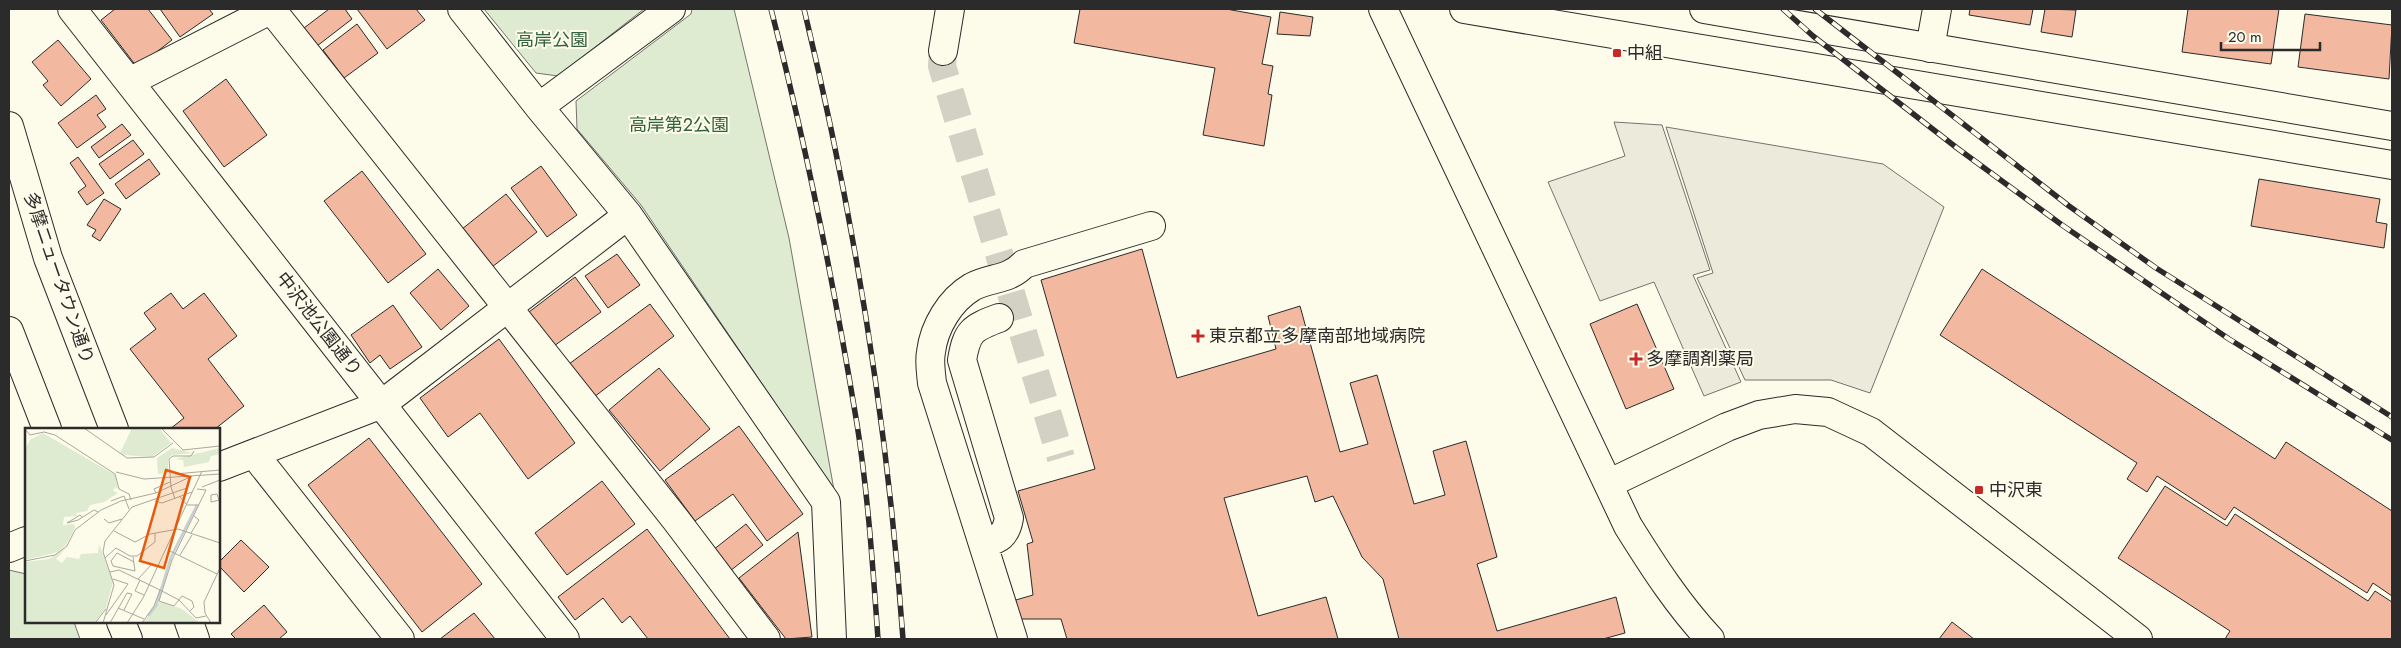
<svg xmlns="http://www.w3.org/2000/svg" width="2401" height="648" viewBox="0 0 2401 648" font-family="Jost,'Noto Sans JP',sans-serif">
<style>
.green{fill:#deebd1;stroke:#74746e}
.parking{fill:#eceadb;stroke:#74746e}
.building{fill:#f2b8a0;stroke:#2b2b2b}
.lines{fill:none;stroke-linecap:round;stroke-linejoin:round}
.minor-tunnel{stroke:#d3d1c4;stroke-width:28;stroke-dasharray:28 14;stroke-linecap:butt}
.minor-casing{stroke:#2b2b2b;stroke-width:30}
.major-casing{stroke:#2b2b2b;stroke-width:30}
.minor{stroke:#fdfbea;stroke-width:28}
.major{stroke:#fdfbea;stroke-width:28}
.rail-casing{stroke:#2b2b2b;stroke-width:5.5}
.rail{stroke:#fdfbea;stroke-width:4;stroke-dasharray:11;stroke-linecap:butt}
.poi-dot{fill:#c62828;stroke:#fdfbea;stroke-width:2}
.labels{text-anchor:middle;stroke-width:4;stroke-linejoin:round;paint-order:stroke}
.park-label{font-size:18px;fill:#34623c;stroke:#fdfbea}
.poi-label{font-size:18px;fill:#2b2b2b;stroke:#fdfbea;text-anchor:start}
.street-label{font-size:18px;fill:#2b2b2b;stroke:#fdfbea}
.inset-river{fill:none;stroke:#c7d0d0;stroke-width:2.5}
.inset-road{fill:none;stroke:#a9a89e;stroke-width:1}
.view{fill:#e8590c;fill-opacity:0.15;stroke:#e8590c;stroke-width:2.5}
.inset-edge{fill:none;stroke:#2b2b2b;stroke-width:2.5}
</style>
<rect width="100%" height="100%" fill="#fdfbea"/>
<path class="green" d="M484 9H644L558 76 536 73Z
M692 9H734L789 238 834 490 641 205 577 129 576 101 691 14Z
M9 570 26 574V622H74L80 639H9Z"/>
<path class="parking" d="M1614 122 1662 125 1710 270 1693 275 1741 382 1704 396 1654 282 1600 301 1548 182 1625 156Z
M1666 127 1883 164 1944 207 1870 393 1831 380H1745L1697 278 1713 273Z"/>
<path class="building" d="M115 9H148L172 40 137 67 101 20Z
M160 9H209L213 14 180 37Z
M329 9H345L352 19 317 46 304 28Z
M357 9H416L425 20 387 49Z
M1080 9H1226L1271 17 1262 64 1273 66 1268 94 1272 95 1264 146 1203 135 1215 68 1074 43Z
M1970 9H2033L2030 25 1969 15Z
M2045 9 2076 10 2072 37 2041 32Z
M2188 9H2279L2271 64 2182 52Z
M1280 12 1313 17 1310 36 1277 34Z
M2305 14 2392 25 2389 79 2298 67Z
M357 24 378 53 344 78 323 50Z
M58 40 91 79 61 106 43 85 48 81 32 62Z
M226 79 267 135 224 167 183 111Z
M96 95 106 109 97 115 106 127 77 148 58 123Z
M122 124 131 135 99 158 91 147Z
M133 140 144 154 110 179 99 164Z
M78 157 104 193 87 205 78 192 86 186 70 163Z
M149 159 160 174 126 199 115 184Z
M541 166 577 215 547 237 511 188Z
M362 171 426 254 388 283 324 201Z
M2259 179 2380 199 2376 222 2387 224 2384 248 2251 226Z
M506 194 537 232 492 267 462 229Z
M104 199 121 209 100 241 92 236 96 230 87 225Z
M1142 249 1177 378 1276 349 1268 316 1300 306 1340 452 1368 444 1350 383 1377 375 1414 504 1445 495 1433 451 1466 441 1497 557 1477 564 1497 631 1616 597 1625 633 1603 639H1399L1383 579 1362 557 1333 496 1315 502 1307 476 1224 498 1258 616 1326 597 1338 639H1067L1061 619H1013L1009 602 1033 595 1027 544 1033 542 1018 491 1095 469 1041 280Z
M617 254 640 285 608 308 585 276Z
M438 269 469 306 441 330 410 293Z
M1982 269 2275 459 2286 442 2392 511V596L2373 583 2367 593 2234 507 2225 520 2157 476 2147 492 2127 479 2137 463 1940 335Z
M575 277 601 312 554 346 529 312Z
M171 293 183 309 204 293 237 336 208 359 244 406 215 429H170L184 418 130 349 156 329 144 313Z
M650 304 674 336 594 397 569 364Z
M1637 304 1674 389 1626 409 1590 324Z
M393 305 422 347 390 369 380 355 370 363 351 335Z
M499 339 575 443 528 479 480 413 448 437 420 398Z
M659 368 710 429 660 471 609 410Z
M739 426 803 514 767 541 733 494 695 521 665 480Z
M369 438 482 584 422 632 308 485Z
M602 481 635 524 567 575 535 533Z
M2165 486 2227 526 2235 514 2368 601 2375 591 2392 602V639H2225L2230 631 2118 558Z
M746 524 763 545 730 571 713 550Z
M647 529 730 639H648L630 616 622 623 603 598 575 620 558 597Z
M798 532 812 637 786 639 739 578Z
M241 540 269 567 244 592 219 566V562Z
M264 605 287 632 279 639H236L231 634Z
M474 613 495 639H440Z
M1952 622 1974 639H1939Z"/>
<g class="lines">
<path class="minor-tunnel" d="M943 51 942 66 1061 458"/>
<g class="minor-casing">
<path id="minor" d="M72 9 565 639
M271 9 676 520 766 639
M462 9 539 107 628 215 826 502 832 639
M1383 9 1628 526C1653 566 1678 605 1710 639
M1930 48 1937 9
M943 51 950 9
M129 82 272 9
M539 107 671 9
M254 454 400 639
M219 467 382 404 628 215
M1608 484 1727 427 1759 415 1795 409 1828 412 1871 432 2138 639
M983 544C999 539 1006 536 1009 518L962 360C967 331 972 328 999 318
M9 548 26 541
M1013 639 932 383C931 373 929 361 931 352 934 327 950 300 972 287 990 277 1008 281 1024 264L1151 226"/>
</g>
<g class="major-casing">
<path id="major" d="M1464 9 2392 165
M1704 9 2392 126
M9 126 48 258 114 429
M9 331 47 429
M121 622 128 639
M189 622 195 639"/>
</g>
<use href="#minor" class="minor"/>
<use href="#major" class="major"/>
<g class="rail-casing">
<path id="rail" d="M771 9C806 145 834 285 857 424 868 494 873 569 878 639
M804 9C854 216 888 427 903 639
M1783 9 1813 36 1957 148 2062 225 2229 339 2392 440
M1815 9 2069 206 2156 268 2392 417"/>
</g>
<use href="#rail" class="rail"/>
</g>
<g class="poi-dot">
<rect x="1612" y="48" width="10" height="10" rx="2.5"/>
<path d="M1195.5 328.5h5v5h5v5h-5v5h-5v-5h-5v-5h5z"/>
<path d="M1633.5 351.5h5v5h5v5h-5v5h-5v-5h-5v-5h5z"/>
<rect x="1974" y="485" width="10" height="10" rx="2.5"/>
</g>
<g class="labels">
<g class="park-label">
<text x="552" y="46">高岸公園</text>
<text x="679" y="131">高岸第2公園</text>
</g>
<g class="poi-label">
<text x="1627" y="59">中組</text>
<text x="1209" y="342">東京都立多摩南部地域病院</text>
<text x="1646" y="365">多摩調剤薬局</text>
<text x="1989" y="496">中沢東</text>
</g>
<g class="street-label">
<text transform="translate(59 278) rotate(71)" y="6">多摩ニュータウン通り</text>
<text transform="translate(319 324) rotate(52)" y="6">中沢池公園通り</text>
</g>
</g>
<g transform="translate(25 428)">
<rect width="195" height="195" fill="#fdfbea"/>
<path d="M107 0H134L146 15 127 29 98 27 95 25ZM18 5 90 47 93 61 90 59 88 63 93 65 79 74 65 77 62 83 51 85 52 88 39 89 38 97 49 96 50 100 41 117 33 124 0 132V21L5 12ZM147 20 168 25 147 27 143 31V45L133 46 132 30ZM195 20V26L186 28 184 34 159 39 158 32 150 31ZM74 116 88 154 81 180 69 195H0V134L24 131 41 120 31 131 37 135 42 129 54 131 56 126 73 125ZM137 174 157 181 175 195H118L133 175Z" fill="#deebd1"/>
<path class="inset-river" d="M123 188 131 178 146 129 172 77"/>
<path class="inset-road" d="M59 0 102 30 129 29 148 15M136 0 158 22 195 18M0 1 5 7 19 4 30 7 90 46 94 61 104 66 106 72M91 44 119 51 195 46M150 46 195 42M177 59 195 52M131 65 129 61 145 54M155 69 162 77H174M150 71 146 59 144 31 148 28H166L169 23M194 72 192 66 186 67V74L195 72M86 73 99 68 104 81M130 73 137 75 167 64M57 89 55 87 42 95 53 92 69 82 73 84M79 91 84 95 97 91M89 103 110 114 125 106 153 101 195 115M166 105 174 92 169 88M143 122 192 146M155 127 167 107M108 129 110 143 88 138 86 133 92 125 109 134M80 130 91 120 105 128H112L130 114V105M0 133 30 127 42 118 50 102 76 82 96 73 131 65 167 48M85 144 94 142 135 162 154 172 171 190 181 188M113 151 127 136 132 139M115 152 110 163 119 167M93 180 119 191M165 183 169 179 167 173 157 168 149 178 134 173 147 132 181 62 172 61M81 187 103 156 88 151M70 195 81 181M78 195 89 157 78 124 80 113 107 79 162 60M85 195 102 165 107 166 99 182M102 195 118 170 177 43M117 195 129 178 135 162M186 195 180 185 179 174 195 140"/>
<path class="view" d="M141 42 165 49 139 140 115 133Z"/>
<rect width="195" height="195" class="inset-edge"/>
</g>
<rect width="2401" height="648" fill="none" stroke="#2b2b2b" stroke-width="20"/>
<path d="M2221 42v8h99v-8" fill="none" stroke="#2b2b2b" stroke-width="2.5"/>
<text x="2228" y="42" font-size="15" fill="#2b2b2b" stroke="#fdfbea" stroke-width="4" paint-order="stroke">20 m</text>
</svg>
